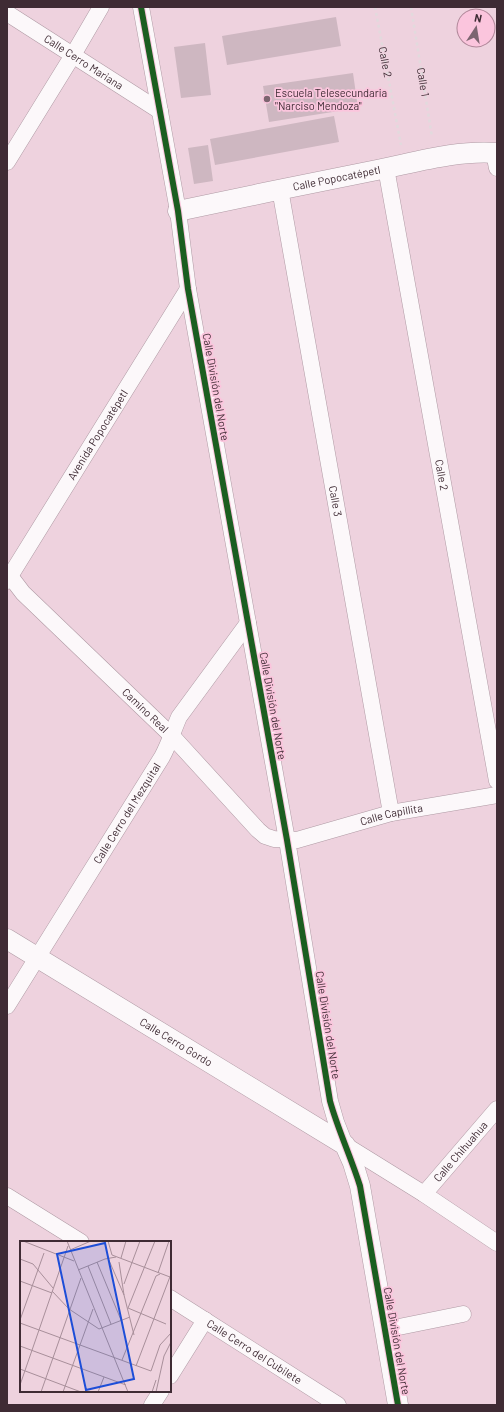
<svg xmlns="http://www.w3.org/2000/svg" width="504" height="1412" viewBox="0 0 504 1412" font-family="Barlow,sans-serif">
<style>
.building{fill:#ceb7c1}
.lines{fill:none;stroke-linecap:round;stroke-linejoin:round}
.minor-casing{stroke:#af9aa4;stroke-width:17}
.tertiary-casing{stroke:#af9aa4;stroke-width:21}
.path{stroke:#e2dadd;stroke-width:2.5;stroke-dasharray:3 3;stroke-linecap:butt}
.minor{stroke:#fcf8fa;stroke-width:16}
.tertiary{stroke:#fcf8fa;stroke-width:20}
.cycleway-casing{stroke:#fbc5dd;stroke-width:8}
.cycleway{stroke:#1b5e20;stroke-width:6}
.poi-dot{fill:#7c6570;stroke:#fbc5dd;stroke-width:1.5}
.labels{text-anchor:middle;stroke-width:3.5;stroke-linejoin:round;paint-order:stroke}
.street-label{font-size:11px;fill:#3f2b34;stroke:#fbc5dd}
.poi-label{font-size:11px;fill:#3f2b34;stroke:#fbc5dd;text-anchor:start}
.inset-road{fill:none;stroke:#a88f9a;stroke-width:1}
.view{fill:#1d4ed8;fill-opacity:0.15;stroke:#1d4ed8;stroke-width:2}
.inset-edge{fill:none;stroke:#3f2b34;stroke-width:2}
</style>
<rect width="100%" height="100%" fill="#eed2de"/>
<path class="building" d="M336 17 341 46 227 65 222 36Z
M205 43 211 95 181 98 174 47Z
M353 73 358 108 269 122 263 86Z
M334 116 339 142 215 165 210 139Z
M208 145 213 181 194 184 188 148Z"/>
<g class="lines">
<g class="minor-casing">
<g id="minor">
<path d="M141 7 178 211 188 289 287 840 330 1101 336 1122 345 1145 424 1194 497 1243"/>
<path id="s3" d="M7 13 160 111"/>
<path d="M494 153 497 168"/>
<path d="M7 162 73 55 101 7"/>
<path id="s4" d="M386 168 497 781"/>
<path id="s5" d="M280 189 391 813"/>
<path id="s6" d="M7 572 23 593 172 736 258 830 265 836 274 839 297 840 391 813 497 795"/>
<path id="s7" d="M7 581 188 289"/>
<path id="s8" d="M7 1006 162 757C169 744 173 731 179 717L248 623"/>
<path id="s9" d="M424 1194 497 1109"/>
<path d="M7 1196 81 1242"/>
<path id="s10" d="M170 1298 338 1405"/>
<path d="M384 1330 463 1314"/>
<path d="M170 1376 205 1320"/>
<path d="M152 1405 161 1391"/>
</g>
</g>
<g class="tertiary-casing">
<g id="tertiary">
<path id="s11" d="M178 211C244 197 311 183 377 170 417 162 456 150 497 153"/>
<path id="s12" d="M7 939 345 1145 353 1163 360 1186 398 1405"/>
</g>
</g>
<g class="path">
<path id="s1" d="M375 7 401 145"/>
<path id="s2" d="M411 7 432 137"/>
</g>
<use href="#minor" class="minor"/>
<use href="#tertiary" class="tertiary"/>
<g class="cycleway-casing">
<path id="cycleway" d="M141 7 178 211 188 289 287 840 330 1101C338 1130 351 1157 360 1186L398 1405"/>
</g>
<use href="#cycleway" class="cycleway"/>
</g>
<circle class="poi-dot" cx="267" cy="99" r="4"/>
<g class="labels">
<g class="street-label">
<text dy="4" stroke="none"><textPath href="#s3" startOffset="91">Calle Cerro Mariana</textPath></text>
<text dy="4" stroke="none"><textPath href="#s1" startOffset="56">Calle 2</textPath></text>
<text dy="4" stroke="none"><textPath href="#s2" startOffset="76">Calle 1</textPath></text>
<text dy="4" stroke="none"><textPath href="#s11" startOffset="162">Calle Popocatépetl</textPath></text>
<text transform="translate(216 387) rotate(80)" y="4">Calle División del Norte</text>
<text dy="4" stroke="none"><textPath href="#s7" startOffset="172">Avenida Popocatépetl</textPath></text>
<text dy="4" stroke="none"><textPath href="#s4" startOffset="312">Calle 2</textPath></text>
<text dy="4" stroke="none"><textPath href="#s5" startOffset="317">Calle 3</textPath></text>
<text transform="translate(273 706) rotate(80)" y="4">Calle División del Norte</text>
<text dy="4" stroke="none"><textPath href="#s6" startOffset="196">Camino Real</textPath></text>
<text dy="4" stroke="none"><textPath href="#s8" startOffset="227">Calle Cerro del Mezquital</textPath></text>
<text dy="4" stroke="none"><textPath href="#s6" startOffset="500">Calle Capillita</textPath></text>
<text transform="translate(328 1025) rotate(81)" y="4">Calle División del Norte</text>
<text dy="4" stroke="none"><textPath href="#s12" startOffset="198">Calle Cerro Gordo</textPath></text>
<text dy="4" stroke="none"><textPath href="#s9" startOffset="56">Calle Chihuahua</textPath></text>
<text transform="translate(397 1341) rotate(80)" y="4">Calle División del Norte</text>
<text dy="4" stroke="none"><textPath href="#s10" startOffset="100">Calle Cerro del Cubilete</textPath></text>
</g>
<g class="poi-label">
<text x="275" y="97">Escuela Telesecundaria<tspan x="275" dy="13">"Narciso Mendoza"</tspan></text>
</g>
</g>
<g transform="translate(20 1241)">
<rect width="151" height="151" fill="#eed2de"/>
<path class="inset-road" d="M3 0 54 20M47 0 108 151M88 0 92 14 150 36M135 0 108 67 146 83M50 9 71 0M88 17 104 54M101 17 106 0M0 18 13 23 33 47M77 21 101 79M99 21 104 54 114 94M68 25 91 83M58 29 85 18 96 16M138 32 149 0M0 40 32 52M104 43 120 0M32 50 49 68 79 88 110 76M0 79 24 12M0 82 131 130 140 104 151 92M0 105 106 144M102 119 136 35 140 33M116 125 151 33M0 128 61 151M0 144 48 5M21 151 61 37M43 151 73 68M78 151 84 136M132 151 136 139M136 151 144 115 151 101"/>
<path class="view" d="M85 2 114 138 66 149 37 13Z"/>
<rect width="151" height="151" class="inset-edge"/>
</g>
<rect width="504" height="1412" fill="none" stroke="#3f2b34" stroke-width="16"/>
<g transform="translate(476 28) rotate(12)"><circle r="19" fill="#fbc5dd" stroke="#b08799"/>
<path d="M0-3L7 15L0 10L-7 15Z" fill="#7c6570"/>
<text y="-6" font-size="11" font-weight="bold" text-anchor="middle" fill="#3f2b34">N</text>
</g>
</svg>
